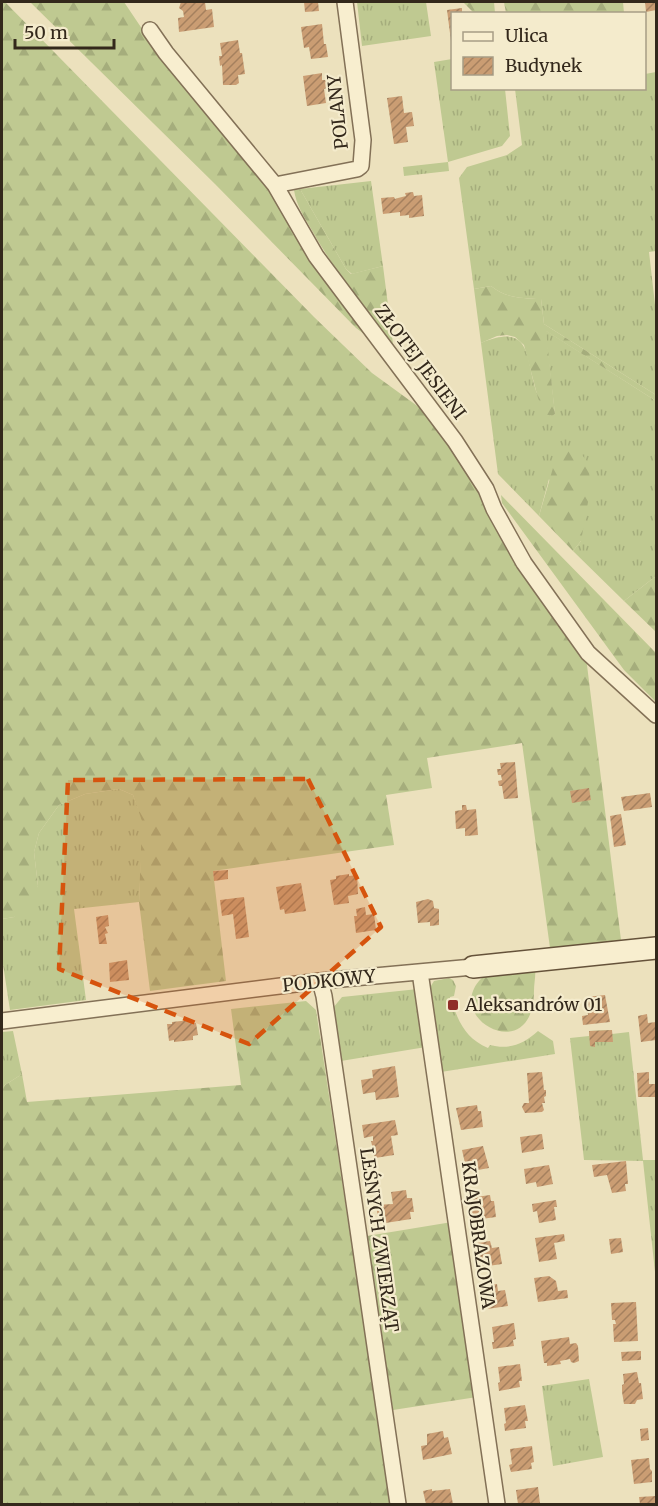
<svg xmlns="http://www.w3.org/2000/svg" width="658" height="1506" viewBox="0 0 658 1506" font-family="Merriweather,serif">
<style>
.grass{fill:url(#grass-tufts)}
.forest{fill:url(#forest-firs)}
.building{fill:url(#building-hatch)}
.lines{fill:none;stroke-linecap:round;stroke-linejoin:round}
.street-casing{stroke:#837157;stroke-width:18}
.secondary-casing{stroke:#65523a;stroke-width:24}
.street{stroke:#f8eecf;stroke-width:15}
.secondary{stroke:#f8eecf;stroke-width:21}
.marked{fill:#d6540e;fill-opacity:0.2;stroke:#d6540e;stroke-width:4.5;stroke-dasharray:12 8;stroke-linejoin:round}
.poi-dot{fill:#902e28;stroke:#f4ebcc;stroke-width:2}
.labels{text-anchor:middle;stroke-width:4.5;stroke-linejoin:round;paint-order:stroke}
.street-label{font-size:18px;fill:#33281b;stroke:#f4ebcc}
.poi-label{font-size:18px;fill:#33281b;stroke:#f4ebcc;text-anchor:start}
</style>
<defs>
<pattern id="grass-tufts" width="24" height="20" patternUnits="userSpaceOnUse" patternTransform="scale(1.5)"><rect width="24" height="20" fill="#bfc991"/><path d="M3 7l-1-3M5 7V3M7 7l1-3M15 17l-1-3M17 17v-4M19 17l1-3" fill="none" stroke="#a5ad7c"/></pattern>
<pattern id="forest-firs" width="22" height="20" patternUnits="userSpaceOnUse" patternTransform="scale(1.5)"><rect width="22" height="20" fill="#bfc991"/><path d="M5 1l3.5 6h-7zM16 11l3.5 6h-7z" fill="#a5ad7c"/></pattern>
<pattern id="building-hatch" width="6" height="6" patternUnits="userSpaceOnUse" patternTransform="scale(1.5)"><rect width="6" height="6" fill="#ca9d73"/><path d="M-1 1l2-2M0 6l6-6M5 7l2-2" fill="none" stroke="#a5805e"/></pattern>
</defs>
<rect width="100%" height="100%" fill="#ece1bd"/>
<path class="grass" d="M357 2H426L431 36 362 46Z
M452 59V88L505 89 510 136 502 146 448 162 449 171 404 176 403 167 448 162 434 62Z
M656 72V251L649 252 656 313V395L544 324 541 299C522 298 505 298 491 286L474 289 459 178 467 167 507 155 522 145 515 89 644 88 645 74Z
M371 181 383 266 352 274 346 269 300 189Z
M545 330 656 401V576L624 601 573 551 581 541 549 479 539 516 498 474 481 343C535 321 524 360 538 396 540 403 547 410 551 416L555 414Z
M119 789 133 795 143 821 139 902 74 909 86 1000 10 1010 2 958V919L14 917 38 886 34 852 39 833 59 805 85 794Z
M449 978 453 980 456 986 454 996 450 997 451 1011H455C462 1029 470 1040 488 1048L490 1045C509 1050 524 1044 538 1031L553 1041 555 1054 441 1072 429 989 434 981Z
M418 989 426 1047 341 1061 333 1008 342 997Z
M612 1030V1034L629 1032 643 1160H656V1281L643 1161 584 1160 570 1038 589 1036V1031Z
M13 1031 22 1074 2 1087V1032Z
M589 1379 603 1457 553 1466 542 1386Z"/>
<path class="forest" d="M2 2H5L314 317 372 373 427 413 481 492 586 657 621 940 550 948 522 743 427 758 432 788 386 795 394 845 213 871 226 981 150 991 139 902 142 821 133 795 119 789 85 794 59 805 39 833 34 852 38 886 28 910 14 917 2 919Z
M30 2H124L161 57 274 194 375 342 356 328 215 184Z
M463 2H494L495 13H474Z
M504 2H623L624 13H506Z
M300 189 346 269 351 274 383 266 393 344C363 307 334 270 310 227 303 215 296 204 294 190Z
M491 286C505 298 522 298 541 299L544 324 656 395V401L546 331 555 414 552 416 545 414 538 398 524 345 515 337 507 335 497 336 481 343 474 289Z
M566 451H579L589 464 590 491 581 541 573 551 539 516 555 461Z
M501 495 656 653V702L624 670 502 503Z
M656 576V632L624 601Z
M535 968C536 976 534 983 534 991 534 1061 459 1027 473 991 475 985 482 976 488 974 502 970 520 970 535 968Z
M306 1001 316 1010 391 1504H2V1087L22 1074 27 1102 241 1085 231 1009Z
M452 1222 477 1397 393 1410 367 1236Z"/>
<path class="building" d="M181 2H205L206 10 212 9 214 27 179 32 178 18 184 17 183 11 179 8Z
M304 2H318L319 11 305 12Z
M645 2H656V10L646 12Z
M462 8V14H452L451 41 447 10Z
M322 24 324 44H326L328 57 311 59 309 47 304 48 301 27Z
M238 40 240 53H242L245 74 238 75 239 83 236 85H223L222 65 220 66 219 56H222L220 43Z
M322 73V80H326L327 88 324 89 326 103 307 106 303 76Z
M402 96 404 113 412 112 414 126 406 127 408 142 394 144 387 98Z
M413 192 414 196 422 195 424 216 409 218V215L400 216V212L383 214 381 198 394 197 395 199 398 198 406 196 405 193Z
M515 762 518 798 504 799 502 786H499L498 781 502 780 501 775H498L497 769H501L500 763Z
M589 788 591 800 572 803 570 791Z
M650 793 652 807 624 811 621 797Z
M462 805H466L467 810 476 809 478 835 465 836V828L456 829 455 811 462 810Z
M621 814 626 845 614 847 610 816Z
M228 870V879L214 881 213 871Z
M349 874V876L357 875 358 894 348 896 349 903 334 905 330 880 336 879V876Z
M301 883 306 911 285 914 284 909 280 910 276 887Z
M244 897 249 937 236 939 233 914 222 916 220 900Z
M428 899 433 901 434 908 439 909V925L430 926V922L418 923 416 902Z
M365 907 366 915 374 914 376 930 356 933 354 916H357L356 909Z
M108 915 109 926 105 927 108 933 105 934 107 944H99L96 917Z
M127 960 129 980 110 982 109 963Z
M605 995 610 1022 583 1025 582 1016 588 1015 586 997Z
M647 1014 648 1023 656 1022V1040L641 1042 638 1016Z
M190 1020 191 1023H196L198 1035 193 1036V1040L174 1042V1040L169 1041 167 1024H172V1022Z
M612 1030 613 1042H595V1047L590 1046 589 1031Z
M395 1066 399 1097 376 1100 375 1092 363 1094 361 1080 373 1078 372 1070Z
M542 1072 544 1090H546V1096L544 1097 545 1103H542L544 1110 542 1112 525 1113 522 1107 524 1103H529L527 1073Z
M649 1072V1084H656V1097H638L637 1073Z
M477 1105 478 1111H481L483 1127 461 1130 456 1108Z
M395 1120 398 1135 391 1136 394 1155 375 1158 371 1141H373V1136L364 1138 362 1125Z
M542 1134 544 1149 522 1153 520 1137Z
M483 1146 489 1168 467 1172 462 1150Z
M626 1161 628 1184H625L626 1191 612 1193 607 1175 594 1177 592 1165Z
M549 1165 553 1184 537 1187 536 1182 526 1184 524 1169Z
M406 1190 407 1198H412L414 1212H410L411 1219 379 1224 376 1205 393 1204 391 1192Z
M490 1195 491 1201H494L496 1217 474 1220 469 1198Z
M556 1200 557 1207H554L556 1220 539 1223 537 1211 533 1212 532 1204Z
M564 1234 565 1241 554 1243 557 1259 539 1262 535 1238Z
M621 1238 623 1252 611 1254 609 1239Z
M490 1241 492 1248 499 1247 502 1264 481 1267 477 1243Z
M549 1276 556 1281 558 1291 567 1290 568 1298 538 1302 534 1278Z
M497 1284 498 1291 505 1290 508 1306 487 1309 484 1286Z
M636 1302 638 1341 614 1342 613 1324H616L615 1320H612L611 1303Z
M514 1323 516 1339 513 1340 514 1346 493 1349 492 1342H494L492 1327Z
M569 1337 570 1344 576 1343 578 1346 579 1361 574 1363 571 1362 570 1359 560 1361 561 1364 547 1366V1363H544L541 1341Z
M641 1351V1360L622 1361 621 1352Z
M520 1364 522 1381H519L520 1387 499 1391 498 1383 500 1382 498 1367Z
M637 1372 639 1383H641L643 1399 637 1400 635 1404H624L622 1392V1385L624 1384 623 1374Z
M525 1405 528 1421H525L526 1428 505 1431 504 1424 506 1423 504 1408Z
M648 1428 649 1440 641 1441 640 1429Z
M443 1431 444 1438 448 1437 452 1454 423 1460 421 1446 427 1445V1434Z
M532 1446 534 1462 531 1463 532 1469 511 1472 509 1465 512 1464 510 1449Z
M649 1458 650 1469 652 1471V1482L634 1484 631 1460Z
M538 1487 540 1503 537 1504H518L516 1490Z
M432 1489V1491L450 1489 453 1504H426L423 1491Z
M656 1496V1504H640L639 1497Z"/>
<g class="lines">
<g class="street-casing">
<path id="street" d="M150 30 166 53 275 185 316 256 455 441 486 489 494 509 524 563 588 653 656 715
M275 185 357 169 361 166 363 140 345 2
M420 972 497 1504
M320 981 324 996 398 1504
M2 1021 320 981 473 967"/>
</g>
<g class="secondary-casing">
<path id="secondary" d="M473 967 656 948"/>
</g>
<use href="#street" class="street"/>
<use href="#secondary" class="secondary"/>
</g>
<path class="marked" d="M308 779 381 927 249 1044 59 969 68 780Z"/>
<rect class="poi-dot" x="447" y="999" width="12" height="12" rx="3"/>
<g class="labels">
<g class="street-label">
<text transform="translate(338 112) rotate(-96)" y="6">POLANY</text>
<text transform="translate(420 362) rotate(53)" y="6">ZŁOTEJ JESIENI</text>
<text transform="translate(329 981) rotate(-6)" y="6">PODKOWY</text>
<text transform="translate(478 1235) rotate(82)" y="6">KRAJOBRAZOWA</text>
<text transform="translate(379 1240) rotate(82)" y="6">LEŚNYCH ZWIERZĄT</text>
</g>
<g class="poi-label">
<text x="465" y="1011">Aleksandrów 01</text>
</g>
</g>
<rect width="658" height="1506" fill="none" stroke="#33281b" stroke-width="6"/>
<rect x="451" y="12" width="195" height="78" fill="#f4ebcc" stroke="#a79d85" stroke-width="1.5"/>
<rect x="463" y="32" width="30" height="9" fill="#f8eecf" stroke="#a79d85" stroke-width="1.5"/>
<text x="505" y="42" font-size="18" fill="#33281b">Ulica</text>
<rect x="463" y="57" width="30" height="18" fill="url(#building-hatch)" stroke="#a79d85" stroke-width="1.5"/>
<text x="505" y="72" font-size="18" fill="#33281b">Budynek</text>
<path d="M15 39v9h99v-9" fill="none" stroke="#33281b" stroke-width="3"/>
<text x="24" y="39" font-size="18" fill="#33281b" stroke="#f4ebcc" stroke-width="4.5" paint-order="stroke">50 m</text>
</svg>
